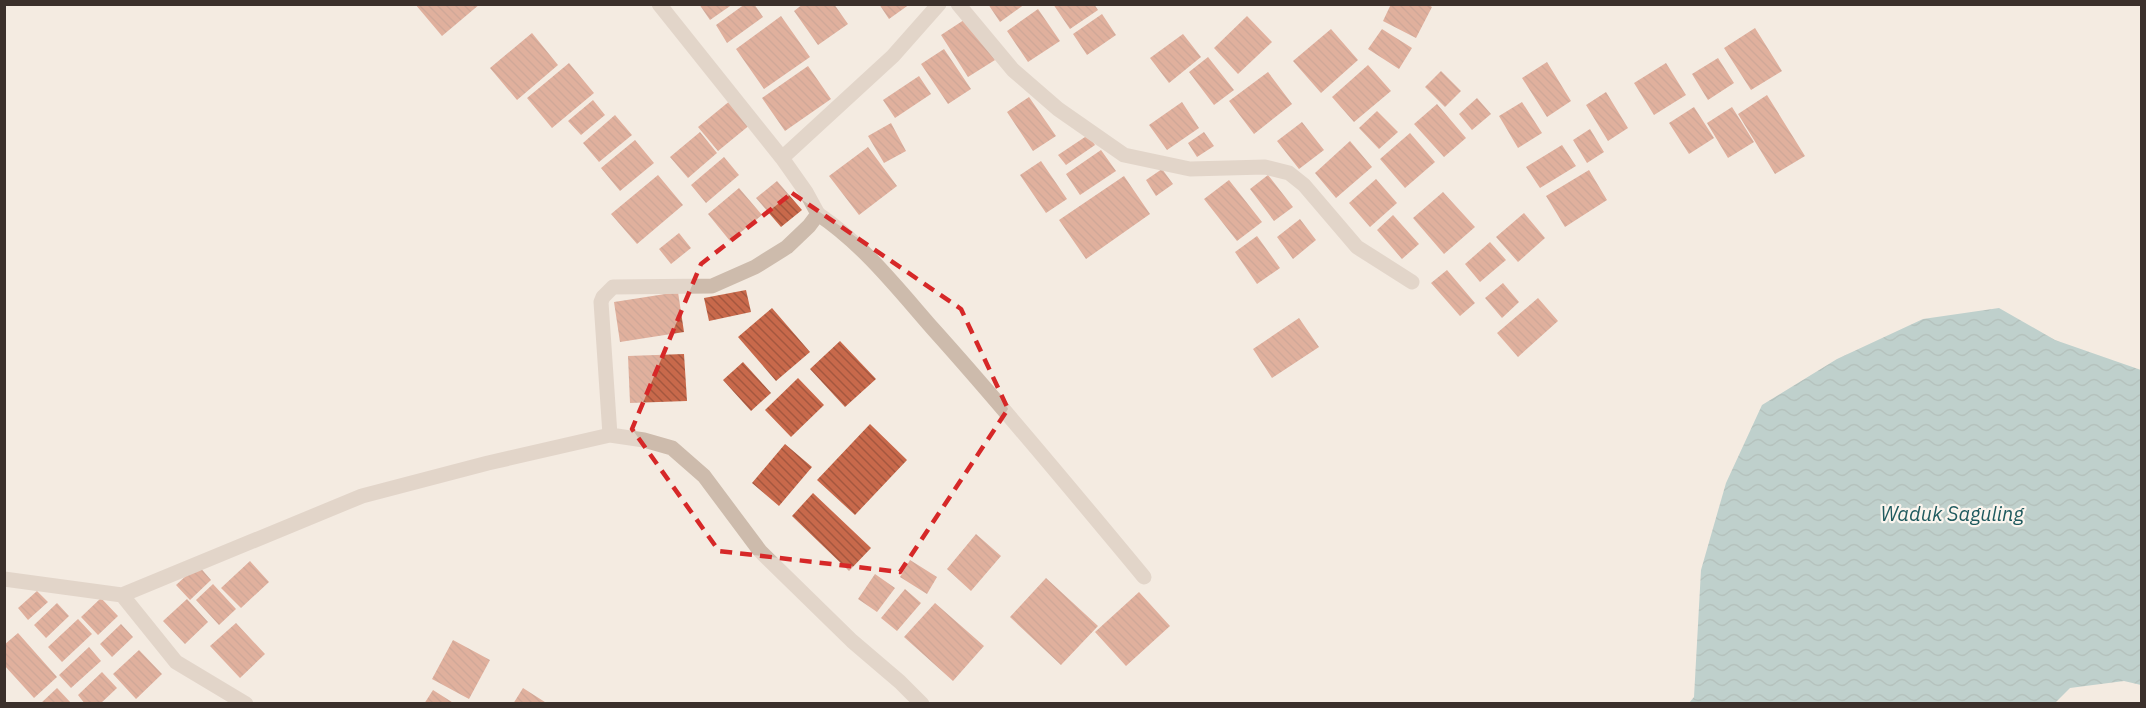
<svg xmlns="http://www.w3.org/2000/svg" width="2146" height="708" viewBox="0 0 2146 708" font-family="'IBM Plex Sans',sans-serif">
<style>
.water{fill:url(#water-waves)}
.building{fill:url(#building-back-hatch)}
.lines{fill:none;stroke-linecap:round;stroke-linejoin:round}
.lane{stroke:#cdbbac;stroke-width:15}
.street{stroke:#cdbbac;stroke-width:15}
.marked{fill:none;stroke:#d62828;stroke-width:4.5;stroke-dasharray:12 8;stroke-linejoin:round}
.labels{text-anchor:middle;stroke-width:4.5;stroke-linejoin:round;paint-order:stroke}
.water-label{font-size:20px;font-style:italic;fill:#1f5a5e;stroke:#fbf5ee}
</style>
<defs>
<pattern id="water-waves" width="16" height="10" patternUnits="userSpaceOnUse" patternTransform="scale(1.5)"><rect width="16" height="10" fill="#7fb0b2"/><path d="M0 5q4-4 8 0t8 0" fill="none" stroke="#699091"/></pattern>
<pattern id="building-back-hatch" width="6" height="6" patternUnits="userSpaceOnUse" patternTransform="scale(1.5)"><rect width="6" height="6" fill="#c8694b"/><path d="M-1 5l2 2M0 0l6 6M5-1l2 2" fill="none" stroke="#a4573f"/></pattern>
</defs>
<rect width="100%" height="100%" fill="#f4ebe1"/>
<path class="water" d="M1999 308 2055 340 2141 370V685L2124 681 2070 688 2054 704 1689 703 1694 697 1701 570 1726 483 1762 405 1837 359 1923 319Z"/>
<path class="building" d="M415 4H480L442 36Z
M699 4H733L710 20Z
M745 4H754L763 17 727 43 716 25Z
M803 4H834L848 24 818 45 794 11Z
M879 4H910L889 19Z
M988 4H1025L1000 22Z
M1053 4H1094L1098 10 1070 29Z
M1391 4H1427L1432 7 1416 38 1383 21Z
M1038 9 1060 41 1028 62 1007 31Z
M1102 14 1116 35 1087 55 1073 34Z
M781 16 810 57 764 89 736 49Z
M1247 16 1272 42 1238 74 1214 48Z
M967 18 995 60 968 77 941 35Z
M1755 28 1782 71 1751 90 1724 48Z
M1331 29 1358 60 1321 93 1293 61Z
M1382 29 1412 48 1399 69 1368 49Z
M532 33 558 65 517 100 490 68Z
M1183 34 1201 57 1169 83 1150 58Z
M944 49 971 89 948 104 921 64Z
M1208 57 1234 90 1214 105 1189 72Z
M1718 58 1734 83 1708 100 1692 74Z
M1547 62 1571 101 1547 117 1522 78Z
M569 63 594 93 552 128 527 98Z
M1666 63 1686 95 1654 115 1634 83Z
M1368 65 1391 91 1354 122 1332 97Z
M808 66 831 99 785 131 762 98Z
M1441 71 1461 91 1445 107 1425 87Z
M1268 72 1292 104 1254 134 1229 101Z
M919 76 931 94 895 118 883 100Z
M1606 92 1628 128 1608 141 1586 105Z
M1767 95 1805 156 1775 174 1738 114Z
M1029 97 1056 136 1033 151 1007 112Z
M1477 98 1491 114 1472 130 1459 114Z
M593 100 605 115 581 135 568 121Z
M731 100 751 124 718 151 698 127Z
M1182 102 1199 128 1167 150 1149 125Z
M1522 102 1542 133 1518 148 1499 116Z
M1437 104 1466 138 1444 157 1414 124Z
M1694 107 1714 138 1689 154 1669 123Z
M1732 107 1754 142 1728 158 1707 123Z
M1377 111 1398 132 1379 149 1359 128Z
M615 115 632 135 599 162 583 143Z
M1302 122 1324 150 1299 169 1277 141Z
M891 123 906 151 884 163 868 136Z
M1590 129 1604 152 1587 163 1573 140Z
M700 132 717 153 688 178 670 157Z
M1204 132 1214 146 1197 157 1188 143Z
M1410 133 1435 162 1405 188 1380 159Z
M1088 135 1095 145 1066 165 1058 155Z
M635 140 654 163 620 191 601 168Z
M1350 141 1372 167 1336 198 1315 173Z
M1562 145 1576 166 1540 188 1526 167Z
M868 147 897 186 859 215 829 176Z
M1101 150 1116 171 1080 195 1066 174Z
M724 157 739 175 706 203 691 185Z
M1041 161 1067 199 1046 213 1020 175Z
M1162 169 1173 184 1156 196 1146 180Z
M1589 170 1607 200 1565 227 1546 196Z
M658 175 683 205 637 244 611 214Z
M1268 175 1293 207 1274 221 1250 189Z
M1124 176 1150 214 1086 259 1059 220Z
M1376 179 1397 203 1370 227 1349 203Z
M1229 180 1262 222 1237 241 1204 199Z
M777 181 802 210 781 227 756 198Z
M739 188 762 215 730 241 708 214Z
M1443 192 1475 227 1444 254 1413 218Z
M1524 213 1545 238 1518 262 1496 237Z
M1393 215 1419 244 1402 259 1377 230Z
M1300 219 1316 240 1293 259 1277 237Z
M679 233 691 248 671 264 659 249Z
M1257 236 1280 268 1257 284 1235 252Z
M1490 242 1506 260 1480 282 1465 264Z
M1447 270 1475 303 1460 316 1431 283Z
M1503 283 1519 302 1502 318 1485 298Z
M746 290 751 312 709 321 704 298Z
M678 292 684 332 620 342 614 302Z
M1538 298 1558 321 1518 357 1497 333Z
M772 308 810 352 776 381 738 337Z
M1299 318 1319 347 1272 378 1253 349Z
M840 341 876 379 845 407 810 369Z
M684 354 687 401 630 403 628 356Z
M743 362 771 393 751 411 723 380Z
M798 378 824 405 791 437 765 410Z
M870 424 907 460 855 515 817 480Z
M785 444 812 467 779 506 752 483Z
M813 493 871 548 849 571 792 516Z
M976 534 1001 556 971 591 947 569Z
M910 560 937 577 927 594 900 577Z
M250 561 269 582 241 608 221 588Z
M198 565 211 580 190 600 176 585Z
M875 574 895 588 877 612 858 599Z
M1046 578 1098 626 1061 665 1010 617Z
M213 584 236 609 219 625 196 600Z
M905 589 921 603 897 631 881 618Z
M37 591 48 602 28 620 18 608Z
M1139 592 1170 626 1126 666 1095 632Z
M101 598 118 616 98 635 81 617Z
M187 599 208 622 185 644 163 621Z
M57 603 69 616 46 638 34 625Z
M935 603 984 646 953 681 904 637Z
M78 619 92 634 62 662 48 647Z
M236 623 265 654 240 678 210 646Z
M121 624 133 637 112 657 100 644Z
M18 633 57 677 34 698 4 665V645Z
M453 640 490 660 469 699 432 679Z
M89 647 101 661 71 688 59 675Z
M139 650 162 674 136 699 113 674Z
M102 672 117 688 100 704H85L78 695Z
M57 688 72 704H40Z
M523 688 548 704H513Z
M433 690 455 704H424Z"/>
<g class="lines">
<path class="lane" d="M818 214C864 245 898 289 934 330 1006 410 1075 494 1144 577"/>
<path class="street" d="M958 4 1013 70 1058 109 1124 155 1190 169 1265 167 1289 173 1304 185 1357 247 1412 282
M782 158 893 56 939 4
M610 435 601 302 603 297 613 287 712 286 755 267 787 247 809 226 818 214 806 192 782 158 659 4
M4 579 122 595 362 496 488 463 610 435 644 440 672 448 704 476 760 551 852 641 900 682 922 704
M122 595 176 662 246 704"/>
</g>
<path d="M0 0H2146V708H0ZM792 193 961 309 1008 409 900 572 719 551 632 429 701 264Z" fill="#f4ebe1" fill-opacity=".55" fill-rule="evenodd"/>
<path class="marked" d="M792 193 961 309 1008 409 900 572 719 551 632 429 701 264Z"/>
<g class="labels">
<g class="water-label">
<text x="1952" y="521">Waduk Saguling</text>
</g>
</g>
<rect width="2146" height="708" fill="none" stroke="#3b302b" stroke-width="12"/>
</svg>
